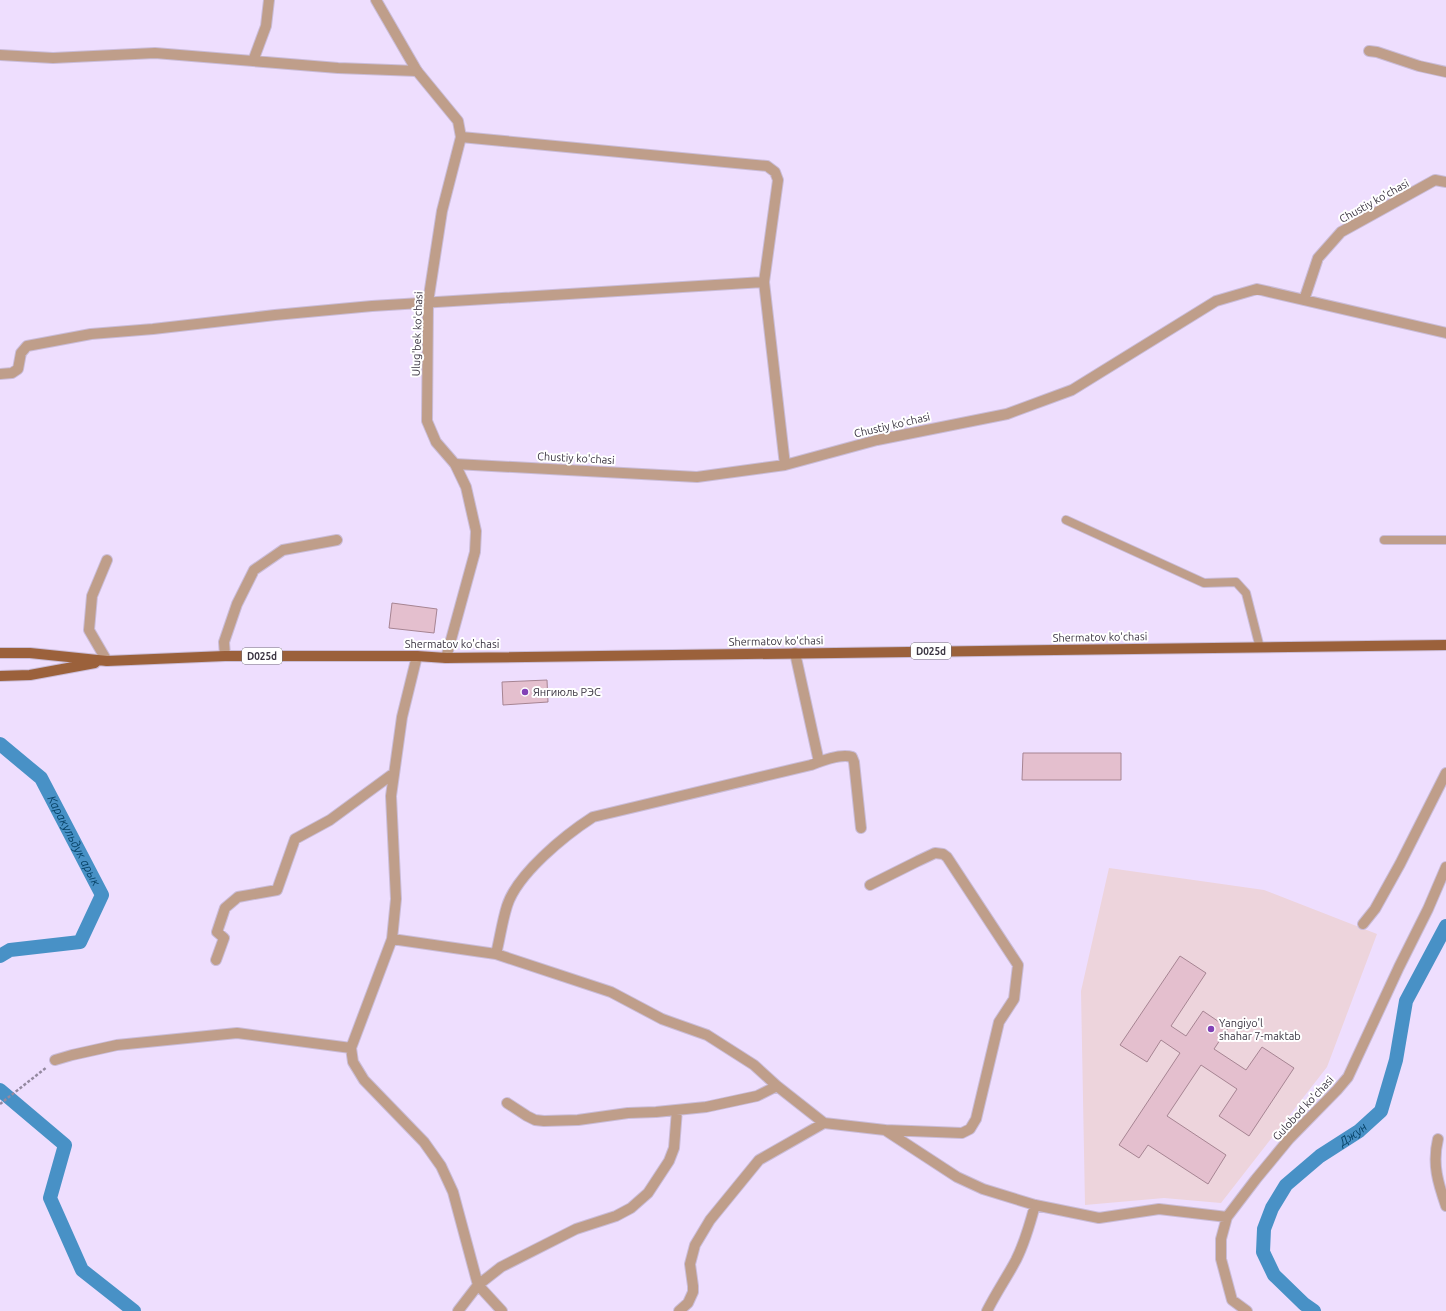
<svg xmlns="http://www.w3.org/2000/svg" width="1446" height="1311" viewBox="0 0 1446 1311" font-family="Ubuntu,sans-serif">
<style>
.education{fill:#edd4dc}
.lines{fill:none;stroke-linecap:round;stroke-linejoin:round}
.canal{stroke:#4891c6;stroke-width:14}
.building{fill:#e4bfce;stroke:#a68492}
.service-casing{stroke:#cabcd8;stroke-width:10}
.minor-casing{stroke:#cabcd8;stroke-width:12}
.tertiary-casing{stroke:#cabcd8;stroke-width:12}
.primary-casing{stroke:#cabcd8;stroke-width:12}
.path{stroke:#9489a0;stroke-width:2.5;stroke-dasharray:3 2;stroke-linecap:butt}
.service{stroke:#bf9e8a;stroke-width:8}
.minor{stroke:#bf9e8a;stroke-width:10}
.tertiary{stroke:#bf9e8a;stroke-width:10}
.primary{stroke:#9b613b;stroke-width:10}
.poi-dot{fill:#8242b6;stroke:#fff;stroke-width:1.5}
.labels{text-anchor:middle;stroke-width:4;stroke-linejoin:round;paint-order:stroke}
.shield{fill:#fff;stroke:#75717a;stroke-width:1}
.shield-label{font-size:10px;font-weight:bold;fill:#3a3441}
.street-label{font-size:11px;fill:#3a3441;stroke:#fff}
.poi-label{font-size:11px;fill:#3a3441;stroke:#fff;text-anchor:start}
.water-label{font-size:12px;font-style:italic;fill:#074266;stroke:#fff}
</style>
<rect width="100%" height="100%" fill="#eedefe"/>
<path class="education" d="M1109 868 1264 890 1377 934 1327 1067 1221 1203 1164 1198 1085 1205 1081 991Z"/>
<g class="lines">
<g class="canal">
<path id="s1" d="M0 744 41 778 102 895 80 942 10 950 0 956"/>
<path d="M0 1090 65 1145 50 1198 82 1270 134 1311"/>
<path id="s2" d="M1314 1311 1304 1304 1274 1275 1263 1252 1264 1229 1272 1208 1286 1185 1320 1156 1359 1131 1381 1111 1396 1060 1406 1001 1446 926"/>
</g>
</g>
<path class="building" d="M392 603 437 609 434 633 389 628Z
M547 680 548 702 503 705 502 682Z
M1023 753H1121V780H1022Z
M1180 956 1206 973 1171 1026 1186 1036 1203 1011 1228 1028 1214 1049 1246 1070 1262 1047 1294 1068 1249 1136 1219 1116 1237 1089 1201 1065 1167 1116 1226 1155 1208 1184 1148 1145 1139 1158 1119 1145 1180 1053 1161 1040 1147 1062 1120 1045Z"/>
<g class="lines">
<g class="service-casing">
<path id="service" d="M1066 520 1204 583 1236 582 1246 593 1260 648
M1384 540H1446"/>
</g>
<g class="minor-casing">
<path id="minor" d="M1369 51 1377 52 1419 66 1446 72
M0 55 53 58 155 53 338 68 417 71
M253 61 266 26 269 0
M461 137 767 166 775 172 778 180 764 282 785 465
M1304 300 1318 258 1341 232 1435 180 1446 182
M0 374 12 373 18 369 21 353 27 346 91 334 153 329 275 315 372 306 764 282
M455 464 697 477 785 465 877 440 1007 414 1072 390 1216 301 1257 289 1446 333
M795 653 819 762
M225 656 224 642 237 604 254 570 283 550 337 540
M417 656 402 717 391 796 396 899 392 939 351 1048 353 1062 364 1080 424 1142 441 1166 453 1192 478 1285 502 1311
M107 661 89 630 92 596 107 560
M870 885 918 861 935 853 943 854 947 857 1018 965 1014 999 999 1022 976 1119 970 1129 962 1133 885 1130
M1363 924 1375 909 1400 864 1446 773
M392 939 496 954 611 992 662 1019 707 1035 754 1065 777 1086 824 1123 885 1130 957 1177 983 1189 1035 1205 1099 1218 1159 1209 1227 1217
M496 954C500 938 502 922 507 906 517 874 565 835 593 817L811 765C821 761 841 753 852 757L854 762 861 828
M216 960 224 938 217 932 225 908 238 897 277 890 295 839 330 820 394 773
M55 1060 72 1055 117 1045 237 1033 351 1048
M507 1103 527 1116 535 1120 544 1121 578 1120 628 1113 656 1112 706 1107 757 1096 777 1086
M1438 1139C1432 1164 1438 1183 1446 1206
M458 1311 478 1285 501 1267 576 1229 616 1216 631 1208 648 1193 669 1161 674 1148 677 1110
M679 1311 688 1303 693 1292V1286L690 1264 695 1245 710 1220 759 1160 824 1123
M987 1311C996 1293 1007 1277 1016 1260 1025 1242 1030 1224 1035 1205
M1247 1311 1232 1300 1221 1259V1239L1227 1217 1256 1179 1289 1139 1337 1090 1348 1077 1399 967 1428 909 1446 867"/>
</g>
<g class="tertiary-casing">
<path id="tertiary" d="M376 0 417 71 458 121 461 137 442 211 428 302 427 421 436 442 455 464 466 487 476 531 475 552 446 658"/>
</g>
<g class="primary-casing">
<path id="primary" d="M0 653H30L107 661 225 656H417L446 658 1446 645
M0 676 30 675 95 663"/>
</g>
<path class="path" d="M0 1104 47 1067"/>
<use href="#service" class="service"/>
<use href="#minor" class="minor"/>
<use href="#tertiary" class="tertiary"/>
<use href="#primary" class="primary"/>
</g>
<g class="poi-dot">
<circle cx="525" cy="692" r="4"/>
<circle cx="1211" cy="1029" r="4"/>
</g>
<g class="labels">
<g class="shield">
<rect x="911" y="643" width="40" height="16" rx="3"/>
<rect x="242" y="648" width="40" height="16" rx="3"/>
</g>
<g class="shield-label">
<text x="931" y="655">D025d</text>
<text x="262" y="660">D025d</text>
</g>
<g class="street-label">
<text transform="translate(1374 201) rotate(-29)" y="4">Chustiy ko'chasi</text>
<text transform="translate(417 334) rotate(-88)" y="4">Ulug'bek ko'chasi</text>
<text transform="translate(892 425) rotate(-13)" y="4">Chustiy ko'chasi</text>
<text transform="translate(576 458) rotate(3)" y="4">Chustiy ko'chasi</text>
<text transform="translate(1100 637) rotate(-1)" y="4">Shermatov ko'chasi</text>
<text transform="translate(776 641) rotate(-1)" y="4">Shermatov ko'chasi</text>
<text x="452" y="648">Shermatov ko'chasi</text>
<text transform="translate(1303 1108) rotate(-47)" y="4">Gulobod ko'chasi</text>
</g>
<g class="poi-label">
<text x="533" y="696">Янгиюль РЭС</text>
<text x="1219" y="1027">Yangiyo'l<tspan x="1219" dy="13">shahar 7-maktab</tspan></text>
</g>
<g class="water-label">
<text dy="4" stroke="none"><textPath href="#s1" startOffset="124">Каракульдук арык</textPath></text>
<text dy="4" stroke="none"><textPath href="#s2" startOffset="236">Джун</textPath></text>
</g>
</g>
</svg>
